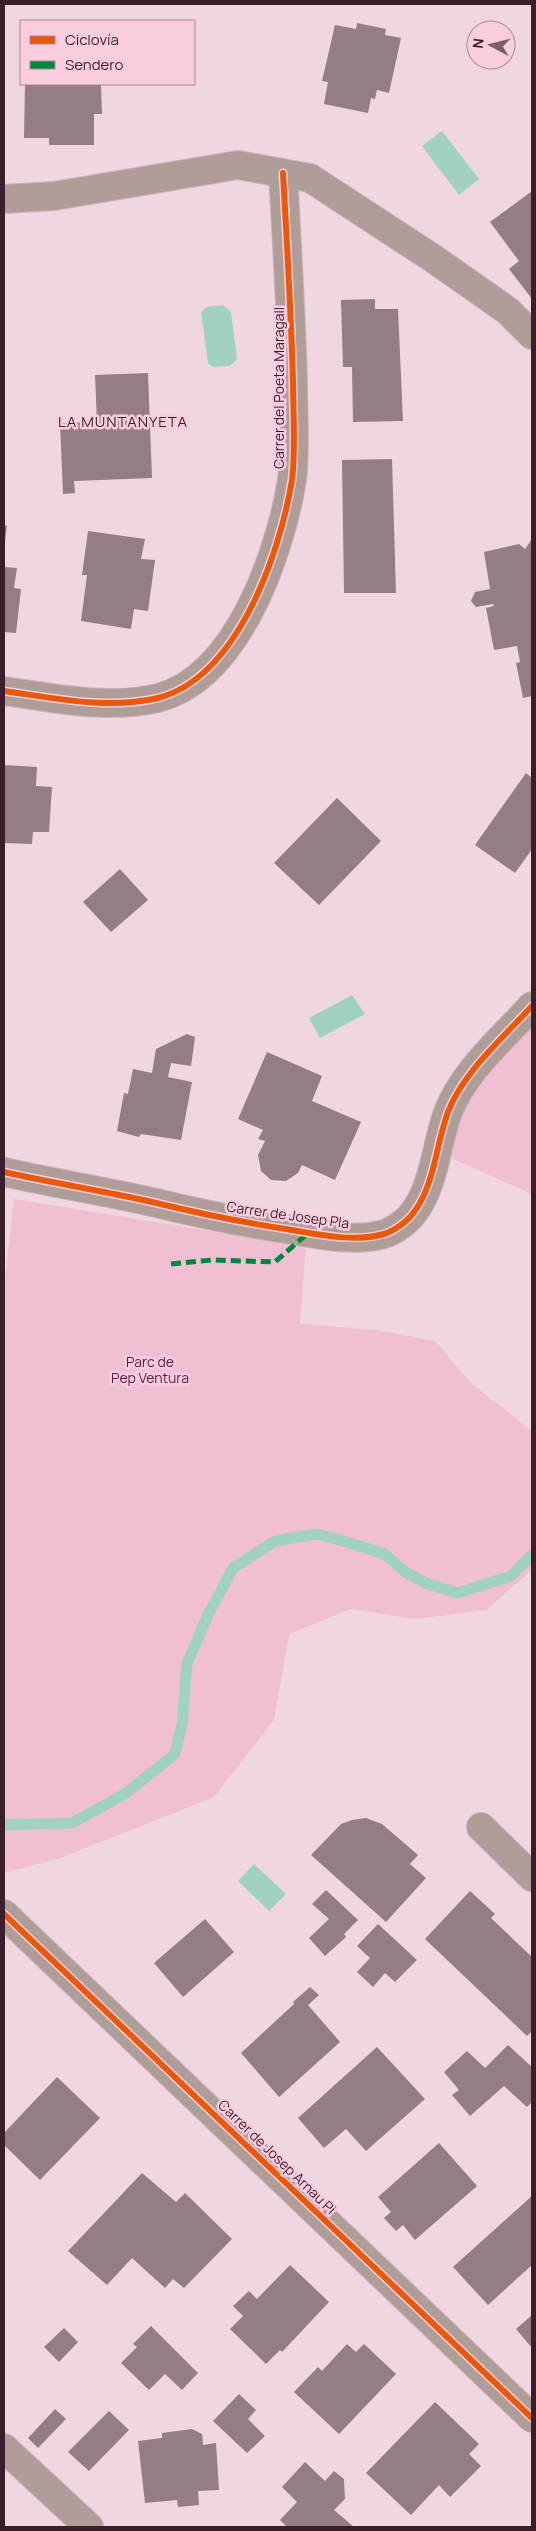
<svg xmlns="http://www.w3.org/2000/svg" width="536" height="2531" viewBox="0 0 536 2531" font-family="Manrope,sans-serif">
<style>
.green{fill:#f0bfd4}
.water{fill:#a1d1c3}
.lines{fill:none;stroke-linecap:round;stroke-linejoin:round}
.stream{stroke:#a1d1c3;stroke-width:11}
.building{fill:#957d88}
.minor-casing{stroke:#c9b4bd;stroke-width:30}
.minor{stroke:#af9e98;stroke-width:28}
.quiet{stroke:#00873e;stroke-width:5;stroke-dasharray:10 5;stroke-linecap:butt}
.cycleway-casing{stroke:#faccdf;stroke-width:9}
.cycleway{stroke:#e8590c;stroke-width:6}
.labels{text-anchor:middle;stroke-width:5;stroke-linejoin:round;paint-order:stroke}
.street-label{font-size:14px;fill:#3a1e2b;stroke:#faccdf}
.park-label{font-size:14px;fill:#651841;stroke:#faccdf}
.neighbourhood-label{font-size:15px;letter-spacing:1px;fill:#3a1e2b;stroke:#faccdf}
</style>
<rect width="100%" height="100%" fill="#f0d6e1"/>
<path class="green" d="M532 1006V1194L438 1152 448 1113Z
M14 1199 284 1243 306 1244 300 1324 376 1330 435 1341 471 1383 532 1431V1570L486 1610 415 1619 351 1609 289 1634 274 1720 214 1797 58 1859 4 1873V1288Z"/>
<path class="water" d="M442 131 479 179 459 195 422 146Z
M223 305 231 312 237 359 230 366 213 367 208 363 201 312 207 307Z
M352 995 365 1014 320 1038 309 1018Z
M254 1864 286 1894 269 1911 238 1881Z"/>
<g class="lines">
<path class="stream" d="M4 1825 72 1823 125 1794 175 1754 182 1724 187 1663 209 1613 233 1568 275 1541 317 1534 350 1543 385 1554 405 1572 428 1584 458 1593 511 1576 532 1555"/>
</g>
<path class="building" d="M357 23 386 29 385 35 401 38 389 93 377 90 375 99 371 98 368 113 324 104 328 82 322 81 335 25 356 29Z
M25 84H101L102 114H94V145H49V138H24Z
M532 191V299L509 269 519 261 490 222Z
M375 299V309H398L403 421 353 422 352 367H343L341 300Z
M148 373 152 478 74 481 75 493 63 494 60 423 97 422 95 375Z
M392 459 396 593H344L342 460Z
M4 525 7 526 5 541 4 540Z
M88 531 145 539 141 559 155 560 148 611 134 609 131 629 81 621 87 575H82Z
M532 539V696L523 698 516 663 520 662 517 646 494 650 486 608 494 606 493 604 476 607 471 601 475 592 490 589 484 552 519 544 525 549Z
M4 567 17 568 14 588 21 589 16 633 4 632Z
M4 765 37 767 36 786 52 787 49 832H33L32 844 4 843Z
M526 773 532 778V849L515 873 475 845Z
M337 798 381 841 319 905 274 863Z
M120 869 148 900 111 932 83 902Z
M187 1034 195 1037 191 1066 171 1063 168 1077 192 1082 181 1140 141 1134 139 1137 117 1131 124 1093 128 1094 133 1069 152 1073 156 1049Z
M267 1052 322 1076 312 1101 361 1122 335 1180 302 1165 298 1173 286 1181 271 1180 261 1171 258 1155 265 1141 258 1139 263 1130 238 1119Z
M366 1818 382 1824 418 1855 410 1864 426 1878 386 1922 311 1855 341 1824 352 1820Z
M326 1890 358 1920 344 1934 346 1937 325 1956 309 1938 329 1919 312 1904Z
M470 1891 495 1914 491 1918 532 1957V2031L527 2036 425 1939Z
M205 1919 234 1952 183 1997 154 1963Z
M378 1924 417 1960 395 1982 385 1973 373 1987 357 1972 370 1958 357 1946Z
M310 1987 319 1995 308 2005 340 2042 279 2097 241 2053 294 2004 293 2002Z
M508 2045 532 2067V2102L527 2107 504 2086 470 2116 452 2095 459 2090 444 2072 467 2051 485 2068Z
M377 2047 425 2099 366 2151 346 2129 324 2148 298 2118Z
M57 2077 100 2118 40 2180 4 2145V2133Z
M439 2143 477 2186 415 2240 403 2225 396 2231 384 2218 391 2212 378 2197Z
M142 2173 176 2202 185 2193 232 2239 184 2288 173 2279 165 2288 132 2258 107 2285 68 2251Z
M532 2196V2265L488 2305 453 2267Z
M290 2265 329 2302 282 2352 280 2350 266 2364 230 2329 243 2316 233 2306 249 2291 257 2299Z
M532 2315V2348L516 2329Z
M151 2326 198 2373 182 2390 165 2374 149 2390 121 2363 137 2347 133 2344Z
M64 2328 78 2342 59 2362 44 2347Z
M347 2344 356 2352 364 2344 396 2374 339 2434 294 2392 318 2367 322 2371Z
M239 2394 256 2410 248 2419 265 2436 247 2453 213 2421Z
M435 2402 479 2444 469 2454 481 2466 450 2497 439 2485 411 2515 366 2473Z
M55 2409 66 2419 38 2448 28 2438Z
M109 2411 129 2430 89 2471 68 2452Z
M192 2429 202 2434 203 2445 216 2443 219 2490 198 2491 199 2505 178 2507 177 2500 145 2503 138 2441 162 2438V2433Z
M305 2462 325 2481 334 2471 344 2479 345 2499 334 2510 354 2527H287L280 2520 297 2502 282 2487Z"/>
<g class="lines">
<g class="minor-casing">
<path id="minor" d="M4 199 54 196 238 165 310 178 434 259 508 311 532 335
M4 691C54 698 107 710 158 698 238 677 280 553 292 480 296 448 293 413 293 381 291 312 287 243 283 173
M4 1172C53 1183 103 1191 152 1202 197 1213 240 1222 286 1229 316 1234 353 1243 384 1234 394 1231 408 1221 414 1212 435 1184 436 1144 448 1112 464 1071 503 1038 532 1006
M481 1827 532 1877
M4 1914 532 2418
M4 2448 89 2527"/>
</g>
<use href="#minor" class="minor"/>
<path class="quiet" d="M171 1264 212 1260 275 1262 308 1233"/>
<g class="cycleway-casing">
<path id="cycleway" d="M4 691C54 698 107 710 158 698 238 677 280 553 292 480 296 448 293 413 293 381 291 312 287 243 283 173
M4 1172C53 1183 103 1191 152 1202 197 1213 240 1222 286 1229 316 1234 353 1243 384 1234 394 1231 408 1221 414 1212 435 1184 436 1144 448 1112 464 1071 503 1038 532 1006
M4 1914 532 2418"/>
</g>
<use href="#cycleway" class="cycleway"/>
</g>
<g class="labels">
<g class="street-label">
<text transform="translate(279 388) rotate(-90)" y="5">Carrer del Poeta Maragall</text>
<text transform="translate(288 1215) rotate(8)" y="5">Carrer de Josep Pla</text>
<text transform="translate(277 2157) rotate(44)" y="5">Carrer de Josep Arnau Pi</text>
</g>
<g class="park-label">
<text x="150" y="1367">Parc de<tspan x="150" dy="16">Pep Ventura</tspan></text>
</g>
<g class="neighbourhood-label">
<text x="123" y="427">LA MUNTANYETA</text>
</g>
</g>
<rect width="536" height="2531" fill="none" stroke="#3a1e2b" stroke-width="10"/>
<rect x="20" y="20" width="175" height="65" fill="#faccdf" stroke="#ad8697"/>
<rect x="30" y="36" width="25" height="8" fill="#e8590c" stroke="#ad8697"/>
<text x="65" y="45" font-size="15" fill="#3a1e2b">Ciclovía</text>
<rect x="30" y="61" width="25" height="8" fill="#00873e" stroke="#ad8697"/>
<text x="65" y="70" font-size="15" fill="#3a1e2b">Sendero</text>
<g transform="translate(491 45) rotate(277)"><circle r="24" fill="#faccdf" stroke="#ad8697"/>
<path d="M0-4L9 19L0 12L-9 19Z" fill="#7a5e6b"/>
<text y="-8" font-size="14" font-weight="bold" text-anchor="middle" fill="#3a1e2b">N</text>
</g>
</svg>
